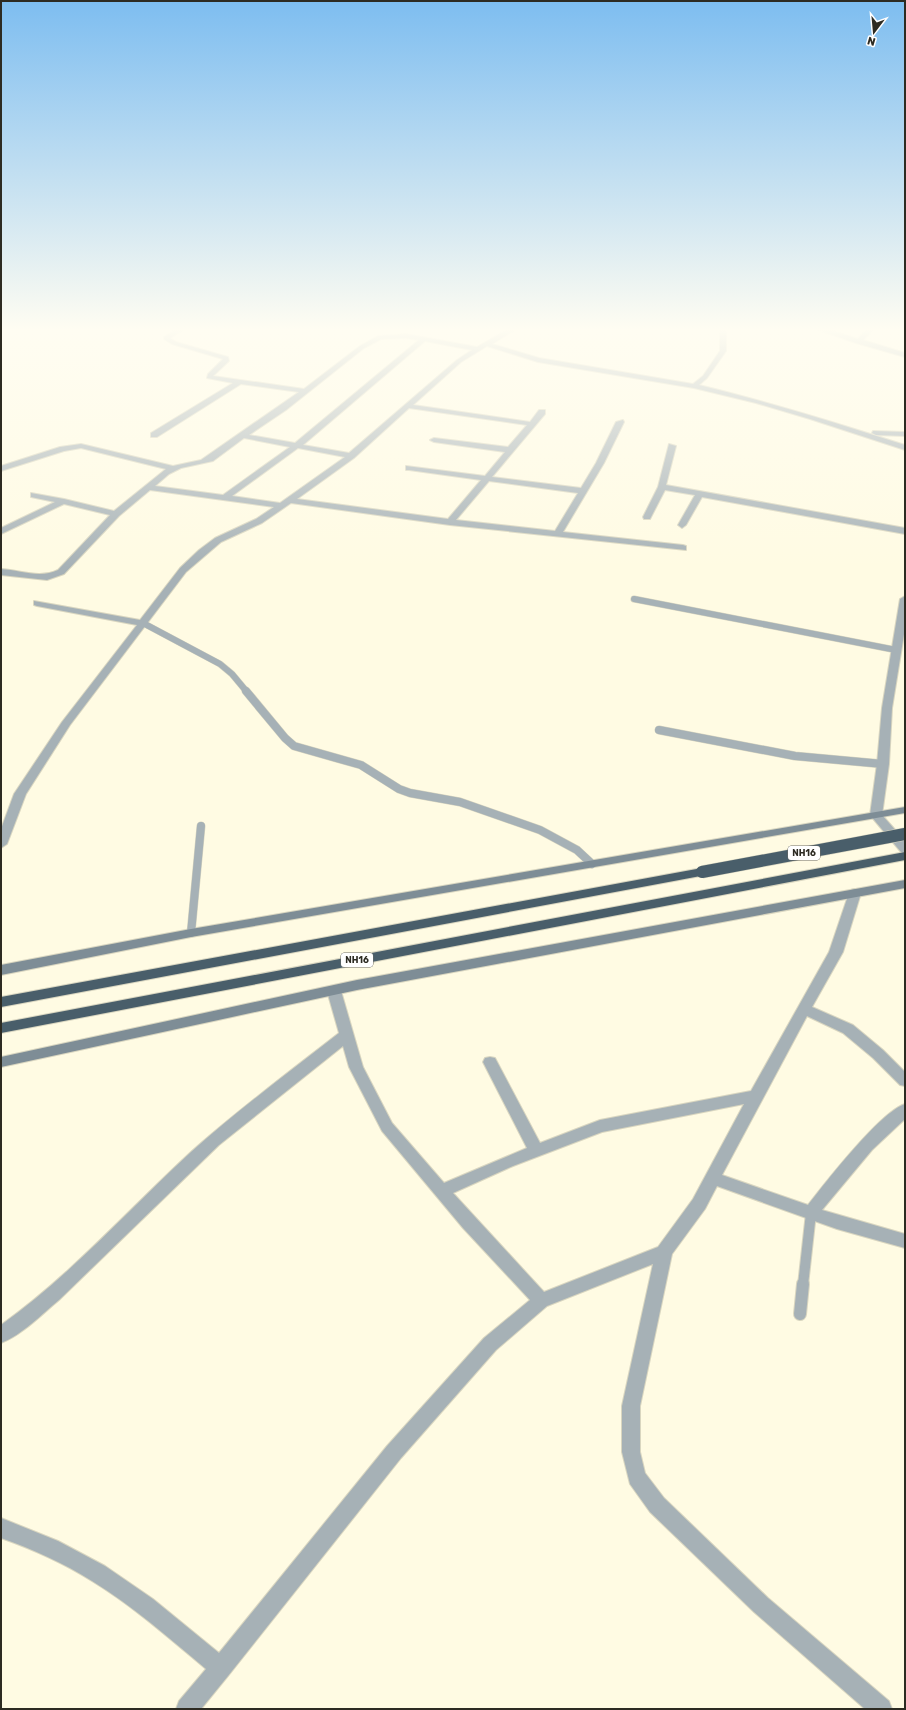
<svg xmlns="http://www.w3.org/2000/svg" width="906" height="1710" viewBox="0 0 906 1710" font-family="Rubik,sans-serif">
<style>
.lines{fill:none;stroke-linecap:round;stroke-linejoin:round}
.lane-far3-casing{stroke:#d9d6c0;stroke-width:7}
.lane-far2-casing{stroke:#d9d6c0;stroke-width:9}
.lane-far1-casing{stroke:#d9d6c0;stroke-width:12}
.lane-casing{stroke:#d9d6c0;stroke-width:14}
.street-casing{stroke:#d9d6c0;stroke-width:2}
.secondary-casing{stroke:#d9d6c0;stroke-width:2}
.highway-casing{stroke:#d9d6c0;stroke-width:2}
.lane-far3{stroke:#a6b1b6;stroke-width:6}
.lane-far2{stroke:#a6b1b6;stroke-width:8}
.lane-far1{stroke:#a6b1b6;stroke-width:10}
.lane{stroke:#a6b1b6;stroke-width:12}
.street{fill:#a6b1b6;fill-rule:evenodd}
.secondary{fill:#7e8d96;fill-rule:evenodd}
.highway{fill:#495e6a;fill-rule:evenodd}
.highway-bridge-casing{stroke:#d9d6c0;stroke-width:13;stroke-linecap:butt}
.highway-bridge{stroke:#495e6a;stroke-width:12}
.labels{text-anchor:middle;stroke-width:3;stroke-linejoin:round;paint-order:stroke}
.shield{fill:#fff;stroke:#6c6b64;stroke-width:1}
.shield-label{font-size:9px;font-weight:bold;fill:#2d2b22}
</style>
<rect width="100%" height="100%" fill="#fffbe3"/>
<g class="lines">
<g class="lane-far3-casing">
<path id="lane-far3" d="M634 599 896 650
M143 623 220 664 232 674 247 692"/>
</g>
<g class="lane-far2-casing">
<path id="lane-far2" d="M246 691 285 738 294 746 361 765 399 789 410 793 460 802 540 830 577 850 592 864
M659 730 795 756 883 764
M191 933 201 826"/>
</g>
<g class="lane-far1-casing">
<path id="lane-far1" d="M803 1285 811 1213"/>
</g>
<g class="lane-casing">
<path id="lane" d="M800 1314 803 1284"/>
</g>
<g class="street-casing">
<path id="street" d="M178 328H186L170 338 176 342 228 357 229 361 213 376 304 389 360 346 378 336 406 334 477 347 510 328H518L492 344 539 358 693 384 703 376 720 351V328H726V351L707 378 699 385C769 402 837 423 905 445V450L810 419 756 403 694 388 538 362 487 346 461 362 413 405 530 422 539 410H545V414L492 477 581 488 596 463 616 422 623 420 624 422 604 463 563 532 683 545 686 546V550L450 525 291 503 262 523 221 542 186 572 70 725 26 794 7 844 1 848V829L14 794 62 722 137 625 37 606 34 605V601L140 620 180 568 199 550 215 538 256 519 274 507 150 490 119 516 64 574 47 580 1 575V569C20 570 40 579 58 570L110 515 64 504 1 534V528L55 502 31 497V493L64 499 114 511 166 469 81 448 64 451 1 471V466L60 447 81 444 173 466 201 460 299 392 241 384 157 437H151V433L233 383 207 378 208 374 223 359 172 344 164 339V337ZM406 338 419 340 295 443 249 435 286 410 364 348 381 339ZM425 341 472 350 457 360 349 453 303 445ZM409 408 527 425 508 447 434 438 430 440 434 442 505 452 485 476 406 466V470H409L481 480 448 519 297 499 354 458ZM244 438 290 447 223 495 155 486 169 474 181 468 213 461ZM298 448 345 457 280 503 232 496ZM489 481 578 493 555 531 456 520Z
M813 328H824L858 339 868 328H875L863 340 905 353V357L856 343Z
M873 431 905 432V436L876 435 872 433Z
M669 444 676 446 666 485 905 528V534L702 497 686 525 682 528 678 525 695 495 665 490 650 519H644L643 517 658 487Z
M905 596V628L892 708 889 764 882 815 905 841V853L901 852 870 815 877 764 882 708 900 599Z
M855 889 859 890 861 893 843 952 812 1007 853 1025 883 1050 905 1072V1086L900 1085 873 1058 843 1033 807 1016 722 1175 808 1205C826 1182 880 1112 905 1104V1119L872 1150 822 1210 905 1234V1248L837 1229 717 1186 705 1209 672 1254 640 1406V1452L645 1473 664 1498 768 1598 889 1701 892 1709H865L754 1612 650 1512 630 1484 622 1452V1406L653 1264 547 1306 496 1350 401 1458 228 1676 201 1709H176L179 1701 206 1669C169 1638 133 1606 92 1581 64 1563 32 1549 1 1538V1518L58 1541 105 1566 153 1599 219 1653 387 1446 484 1338 530 1300 463 1228 382 1131 349 1067 343 1046 219 1145 59 1300C42 1314 22 1335 1 1343V1325C71 1275 128 1210 191 1152 238 1110 289 1072 339 1033L327 991 329 988H339L341 991 363 1067 392 1123 444 1183 527 1148 483 1062 485 1058 490 1057 495 1058 540 1143 600 1120 751 1091 829 952 849 893 851 890ZM744 1104 693 1199 658 1247 544 1292 453 1193 513 1166 602 1132Z"/>
</g>
<g class="secondary-casing">
<path id="secondary" d="M905 807V813L191 937 1 975V965L191 929Z
M905 880V888L357 990 1 1067V1057L357 980Z"/>
</g>
<g class="highway-casing">
<path id="highway" d="M905 852V860L1 1033V1023Z
M702 868 706 869 708 872 706 875 1 1007V997Z"/>
</g>
<use href="#lane-far3" class="lane-far3"/>
<use href="#lane-far2" class="lane-far2"/>
<use href="#lane-far1" class="lane-far1"/>
<use href="#lane" class="lane"/>
<use href="#street" class="street"/>
<use href="#secondary" class="secondary"/>
<use href="#highway" class="highway"/>
<g class="highway-bridge-casing">
<path id="highway-bridge" d="M702 872 905 834"/>
</g>
<use href="#highway-bridge" class="highway-bridge"/>
</g>
<linearGradient id="sky" x2="0" y2="1"><stop stop-color="#7dbdf0"/><stop offset="0.58" stop-color="#fffdf2"/><stop offset="1" stop-color="#fffdf2" stop-opacity="0"/></linearGradient>
<rect width="906" height="568" fill="url(#sky)"/>
<g class="labels">
<g class="shield">
<rect x="788" y="846" width="32" height="14" rx="3"/>
<rect x="341" y="953" width="32" height="14" rx="3"/>
</g>
<g class="shield-label">
<text x="804" y="856">NH16</text>
<text x="357" y="963">NH16</text>
</g>
</g>
<rect width="906" height="1710" fill="none" stroke="#2d2b22" stroke-width="4"/>
<g transform="translate(874 32) rotate(196)" stroke="#ffffff" stroke-width="3" paint-order="stroke">
<path d="M0-3L7 15L0 10L-7 15Z" fill="#2d2b22"/>
<text y="-6" font-size="11" font-weight="bold" text-anchor="middle" fill="#2d2b22">N</text>
</g>
</svg>
